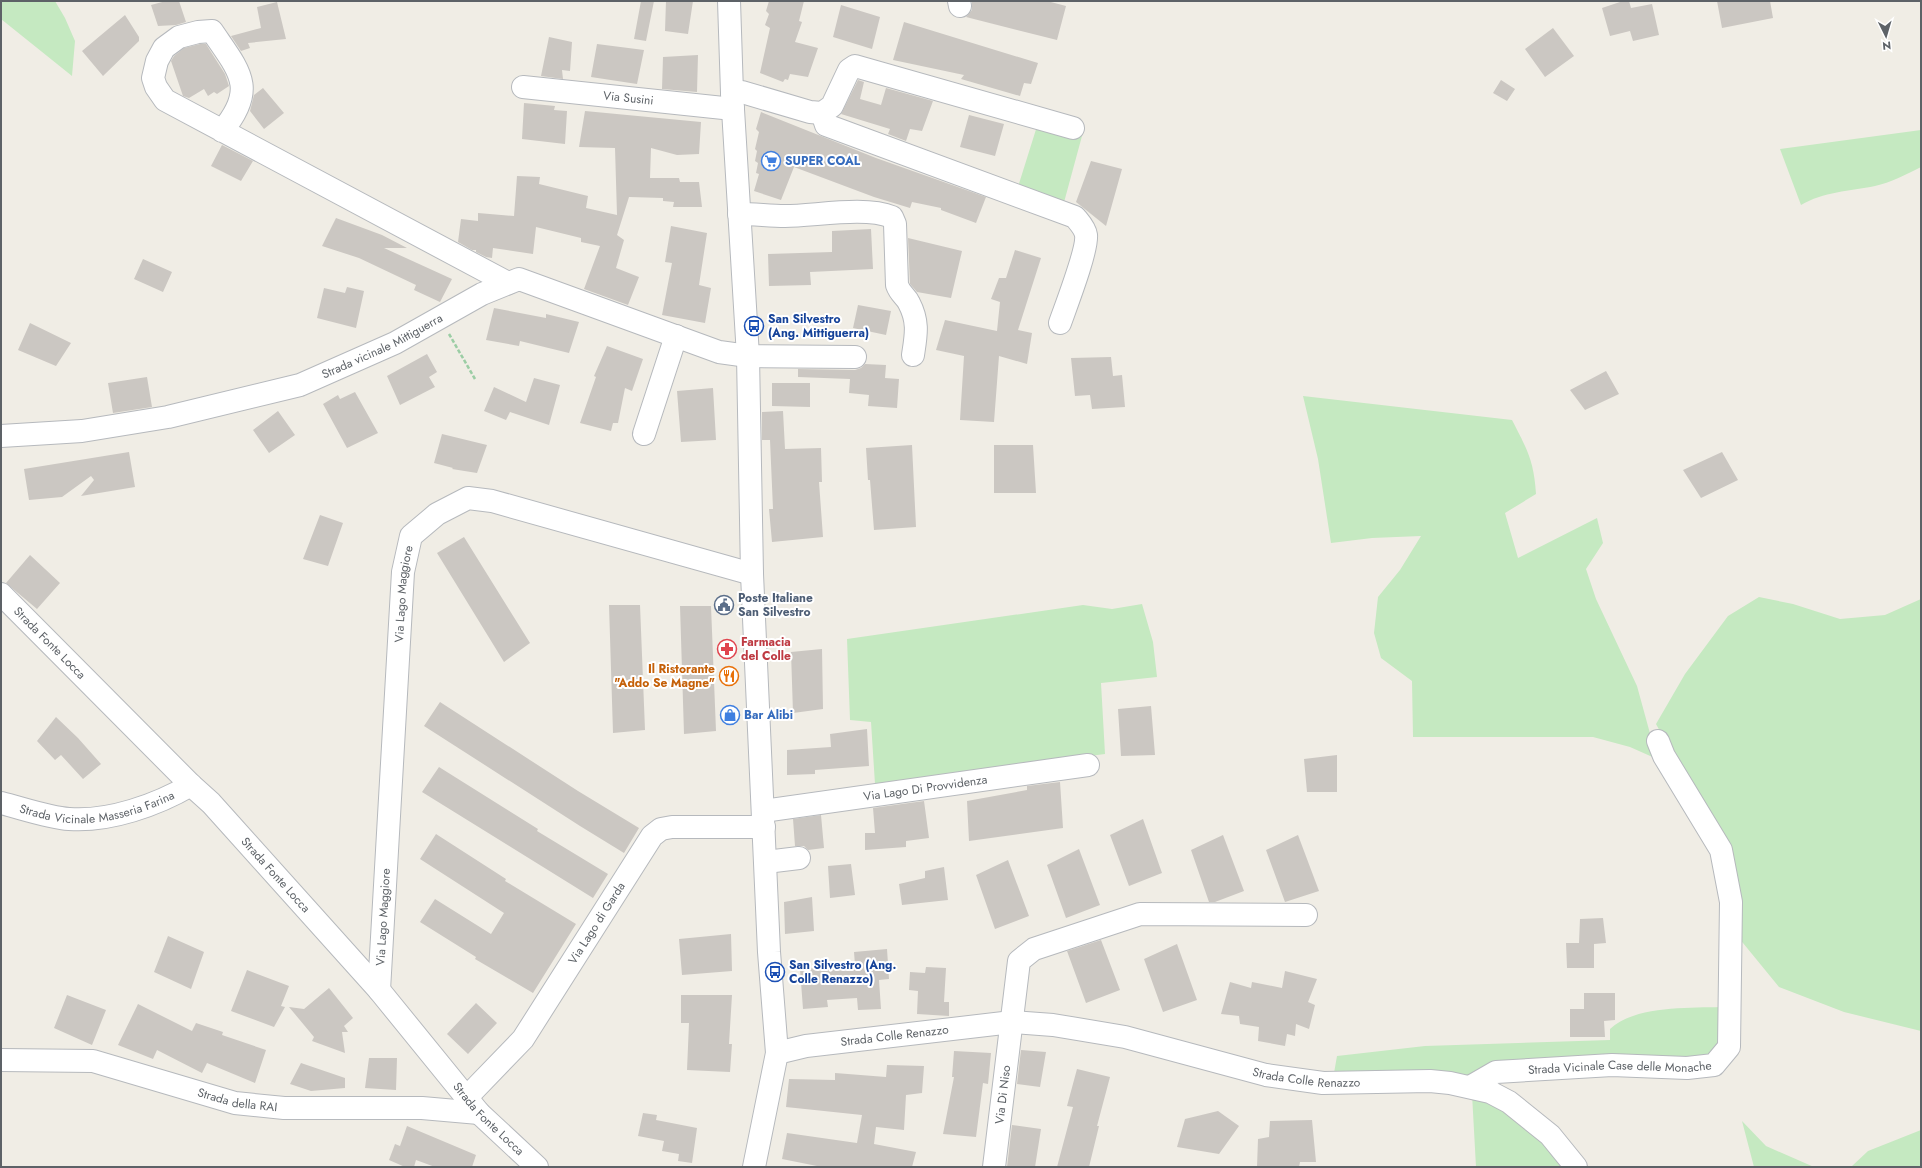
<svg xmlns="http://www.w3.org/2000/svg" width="1922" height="1168" viewBox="0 0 1922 1168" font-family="Jost,sans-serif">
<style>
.green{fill:#c5e9c1}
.building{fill:#cbc7c2}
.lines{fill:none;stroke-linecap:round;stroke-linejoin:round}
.minor-casing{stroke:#b6b9bd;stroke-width:24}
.path{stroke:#9bcda4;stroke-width:2.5;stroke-dasharray:4 2;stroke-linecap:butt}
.minor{stroke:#fff;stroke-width:22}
.labels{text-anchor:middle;stroke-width:4;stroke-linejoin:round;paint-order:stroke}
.street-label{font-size:12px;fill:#5d6267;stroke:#fff}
.shop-label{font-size:12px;font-weight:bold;fill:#366cbe;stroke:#fff;text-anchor:start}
.transit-label{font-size:12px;font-weight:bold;fill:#164399;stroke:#fff;text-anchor:start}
.service-label{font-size:12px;font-weight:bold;fill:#4e5e75;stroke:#fff;text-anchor:start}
.health-label{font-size:12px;font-weight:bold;fill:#be3a42;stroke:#fff;text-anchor:start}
.food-label{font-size:12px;font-weight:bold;fill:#c56008;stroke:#fff;text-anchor:end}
</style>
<rect width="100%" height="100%" fill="#f0ede5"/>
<path class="green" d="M1 1H55L65 18 75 41 72 76 1 19Z
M1038 123 1082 136 1063 206 1017 190Z
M1921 130V167C1907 174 1890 183 1875 186 1850 191 1823 192 1801 205L1780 149Z
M1303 396 1512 420C1527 449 1534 461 1536 494L1505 513 1518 558 1597 518 1603 543 1586 569 1596 599 1637 686 1657 759 1630 747 1593 737H1413L1412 681 1381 658 1374 633 1378 597 1400 570 1421 536 1372 538 1331 543 1318 459Z
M1759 597 1793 604 1840 619 1885 615 1921 599V1031L1844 1012 1779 987 1734 932 1725 851 1656 724 1685 674 1728 616Z
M1142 604 1153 642 1157 677 1101 683 1105 754 875 784 871 722 850 720 847 639 1083 605 1112 609Z
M1726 1007 1716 1063 1473 1081 1334 1073 1337 1056 1425 1046 1610 1040V1029C1635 1005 1693 1008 1726 1007Z
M1472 1094 1512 1110 1573 1167H1476Z
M1742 1121 1766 1146 1814 1167H1754Z
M1921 1130V1167H1851L1868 1151Z"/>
<path class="building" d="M166 1H179L186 22 176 25 158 26 151 5Z
M641 1H654L646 41 634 39Z
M666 1H693L688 34 665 31Z
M769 1H804L799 21 802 22 795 42 818 48 808 77 790 74 788 80 785 79 783 82 760 73 770 28 765 25 769 14 766 11Z
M972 1H1047L1066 6 1057 40 966 17 972 10Z
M1623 1H1629L1631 8 1652 4 1659 35 1633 41 1630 31 1610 36 1602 8Z
M1717 1H1770L1773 18 1722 28Z
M277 2 286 39 248 43 250 48 241 51 231 36 261 28 257 7Z
M841 5 880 17 872 49 833 37Z
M125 15 139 37V41L103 76 82 51Z
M904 22 1038 63 1031 84 1024 83 1020 96 961 79 964 75 893 60Z
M1553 28 1574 56 1545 77 1525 49Z
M549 37 572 42 570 71 562 70 563 79 541 76Z
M200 44H206L211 52 225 74 229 86 217 94 214 92 208 96 204 89 189 98 183 96 171 61 174 56 184 48Z
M597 44 644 50 637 84 591 77Z
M698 55 697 92 662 89 663 57Z
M858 80 864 82 860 99 881 105 886 88 933 101 922 131 910 129 906 141 888 134 890 129 841 114Z
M1501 80 1515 89 1507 101 1493 93Z
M263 88 284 113 264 129 250 111 254 95Z
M524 103 555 106 554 110 567 111 565 144 522 139Z
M585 111 701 122 699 154 677 155 651 148 650 178H679L680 182H699L702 207H673L674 202 663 201V198L629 197 617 235 624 240 616 268 639 277 628 305 584 289 600 246 581 242V238L536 227 533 254 493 248 492 258 486 257 476 252V250H472L458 242 461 219 478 221V213L514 216 517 176 540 177 539 184 588 196 586 208 617 215 615 148 579 147Z
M761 112 876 158 986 197 976 223 941 210V208L912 202 910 208 874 197 794 167 781 200 754 191 759 174 756 173 758 163 755 161 757 151 755 149 759 132 756 129Z
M969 115 1004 124 995 156 960 147Z
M222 145 253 161 241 181 211 166Z
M1091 161 1122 169 1106 226 1076 202Z
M336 218 382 235 407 248H384L452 279 440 302 414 290 416 285 359 258 322 246Z
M671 226 707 233 699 285 711 288 705 323 662 315 672 263 665 262Z
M871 229 873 269 810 272 811 285 769 286 768 254 832 252V231Z
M908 238 962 251 951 298 917 292 910 284Z
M1015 250 1041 258 1018 330 1032 333 1027 364 999 356 994 422 960 420 964 356 936 350 945 320 997 331 1000 302 991 299 999 278H1006Z
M143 259 172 272 163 292 134 279Z
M347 287 364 291 356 328 317 318 324 288 345 293Z
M858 305 891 311 886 335 853 328Z
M494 308 546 318V314L579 322 569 353 520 341 519 346 486 340Z
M30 323 71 343 56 366 18 350Z
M607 346 643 359 632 391 625 388 618 423H613L611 431 580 423 596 377 594 376Z
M427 354 437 372 429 377 435 387 400 405 387 376Z
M1111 357 1113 376 1122 375 1125 407 1092 409 1090 395 1075 396 1071 358Z
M865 364 886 365 885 378 899 379 897 408 868 406 869 395 849 393 850 379 798 377V369L855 370 861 368Z
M1606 371 1619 394 1585 410 1570 390Z
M147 377 152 407 113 413 108 383Z
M534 378 560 385 549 425 510 412 506 420 484 411 494 387 526 402Z
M772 383H810V407L772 406Z
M713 388 716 440 681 442 677 391Z
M355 392 378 433 347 448 323 404 338 395 340 399Z
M278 411 295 435 269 453 253 430Z
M783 411 785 449 821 448 822 482H819L823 537 772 542 769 509H773L770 440H762V412Z
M442 434 487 445 477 473 452 469 453 468 434 463Z
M912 445 916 527 874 530 870 480H868L866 448Z
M994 445H1033L1036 493H994Z
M129 452 135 487 81 496 94 480 91 476 62 497 29 500 24 469Z
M1722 452 1738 480 1701 498 1683 470Z
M320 515 343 523 328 566 303 559Z
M464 537 530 643 504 662 437 553Z
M30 555 60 583 37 609 6 583Z
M609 605H640L645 730 613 733Z
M680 606H711L716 731 684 734Z
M822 649 823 709 793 713 791 652Z
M440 702 578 791 639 828 624 853 580 826 424 726Z
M1151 706 1155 755 1121 756 1118 709Z
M56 717 78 738 101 764 83 779 61 755 55 760 37 741Z
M867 729 869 766 815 770V774L787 775V750L831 747 830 734Z
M1337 755V792H1307L1304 759Z
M439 767 538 829 537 831 608 874 593 898 422 792Z
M1060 782 1063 828 969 841 967 801 1027 790V786Z
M924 801 929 838 906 841V847L865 850V833H875L873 808Z
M821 815 824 848 808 850 804 846H795L793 819Z
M1143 819 1162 873 1129 886 1110 835Z
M436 834 506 879 505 881 576 924 533 993 475 959 476 957 420 922 435 899 491 934 504 913 420 859Z
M1223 835 1244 891 1215 902H1209L1191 850Z
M1298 835 1319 891 1285 902 1266 850Z
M1079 849 1100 905 1066 918 1047 865Z
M1008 860 1029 916 995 929 976 875Z
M851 864 855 895 830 898 828 866Z
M944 867 948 900 902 905 899 884 925 878V871Z
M812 897 814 931 785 934 784 902Z
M1603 918 1606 943 1594 944V968H1567L1566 943H1579L1580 919Z
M731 934 732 971 682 975 679 939Z
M168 936 204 952 191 989 154 972Z
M1101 940 1120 990 1086 1003 1067 951Z
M1177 944 1197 1000 1163 1012 1144 959Z
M887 949 889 979 879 980 881 1009 858 1010 857 998 827 1000 828 1007 803 1009 800 969 855 965 854 952Z
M926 967 946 968 944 1002H949V1016L917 1014 918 991 909 990 910 972 925 973Z
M247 970 289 986 281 1006 285 1007 274 1027 231 1011Z
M1285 971 1317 979 1308 1002 1315 1005 1309 1029 1296 1024 1295 1036 1287 1034 1285 1046 1258 1041 1259 1027 1240 1024 1239 1016 1221 1014 1230 982 1251 988 1252 982 1282 988Z
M329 988 353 1018 344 1026 348 1032H342L345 1053 312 1041 314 1037 289 1007 304 1009Z
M1584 993H1615V1020L1604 1021 1605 1037H1570V1009H1584Z
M67 995 106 1010 92 1045 54 1028Z
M681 995H732L729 1044H732L730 1072 687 1070 689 1023H681Z
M476 1003 497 1023 468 1054 447 1034Z
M138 1004 192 1031 196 1023 223 1032 222 1035 266 1050 255 1083 207 1063 202 1073 157 1050 153 1059 118 1045Z
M1021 1050 1046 1052 1040 1087 1017 1084Z
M954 1051 991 1053 988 1084 983 1083 976 1137 943 1134 954 1077H952Z
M369 1058H397L396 1090 365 1088Z
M301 1063 345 1078V1088L311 1091 290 1084Z
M887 1065 924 1066 922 1093 906 1095 904 1130 876 1127 874 1144 916 1152 912 1167H822L782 1159 787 1133 857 1143 862 1115 786 1107 789 1079 835 1080V1073L886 1077Z
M1077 1069 1110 1077 1097 1126H1099L1089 1167H1057L1073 1107 1067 1106Z
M1218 1111 1239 1126 1219 1154 1177 1147 1185 1119Z
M643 1113 657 1115 656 1120 697 1128 692 1163 678 1161 679 1154 662 1151 664 1141 638 1136Z
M1312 1120 1316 1162H1300L1299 1167H1257L1258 1139 1269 1137 1270 1121Z
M1012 1125 1041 1129 1035 1167H1007Z
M407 1126 476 1155 472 1167H435L416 1160 414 1167H405L389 1160 395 1144 400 1146Z"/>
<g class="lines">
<g class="minor-casing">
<g id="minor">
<path d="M729 1 732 93 748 356 752 574 769 952 777 1053 754 1167"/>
<path d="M959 1 960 6"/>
<path id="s1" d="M523 87 733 109"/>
<path d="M732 93 742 92 810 112 822 113 832 106 849 70 855 66 1073 128"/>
<path d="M822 113 826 125 1075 217C1079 222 1085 228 1086 235 1088 249 1066 306 1060 323"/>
<path d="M222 131C258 88 239 71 212 31L198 32 179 37 164 48 157 61 153 78 156 87 165 100 508 283"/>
<path d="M739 214C755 214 770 216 785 216 815 216 865 206 892 217L895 224 897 285C900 294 906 296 909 303 919 322 916 335 913 355"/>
<path d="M644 434 676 336"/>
<path id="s2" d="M1 436 82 431 168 417 300 385 395 343 482 294 519 279 719 352 748 356 855 357"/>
<path id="s3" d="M1 594 191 785 211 803 379 990 479 1113 537 1167"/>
<path id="s4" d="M1 803C21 808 50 818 69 819 109 822 157 805 191 785"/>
<path id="s5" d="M763 811 1088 765"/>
<path d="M766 862 799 858"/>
<path id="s6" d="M379 990 403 572 411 536 437 514 468 498 492 501 752 574"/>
<path id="s7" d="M777 1053 806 1046 1012 1022 1053 1025 1125 1037 1266 1075 1323 1083 1430 1081 1450 1083 1490 1092 1509 1102 1550 1135 1576 1167"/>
<path id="s8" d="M1 1060 93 1061 235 1103 284 1108H422L479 1113"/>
<path id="s9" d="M1470 1087 1496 1072 1612 1065 1687 1068 1714 1065 1729 1047 1731 902 1721 850 1664 756 1658 741"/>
<path id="s10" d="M467 1097 523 1039 652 836 661 829 672 827H764"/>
<path id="s11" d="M994 1167 1019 961 1034 949 1140 914 1306 915"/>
</g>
</g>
<path class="path" d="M449 334 475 379"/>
<use href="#minor" class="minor"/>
</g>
<defs>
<g id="supermarket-ring" transform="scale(1)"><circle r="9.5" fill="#fff" stroke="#3f7fe0" stroke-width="1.5"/><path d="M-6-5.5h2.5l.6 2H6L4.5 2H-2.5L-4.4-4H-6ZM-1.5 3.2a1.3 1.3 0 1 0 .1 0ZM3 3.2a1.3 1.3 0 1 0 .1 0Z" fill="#3f7fe0"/></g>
<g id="bus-ring" transform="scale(1)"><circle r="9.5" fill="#fff" stroke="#1a4fb4" stroke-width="1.5"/><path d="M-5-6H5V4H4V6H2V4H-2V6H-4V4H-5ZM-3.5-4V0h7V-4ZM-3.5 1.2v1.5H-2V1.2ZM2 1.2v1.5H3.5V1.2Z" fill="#1a4fb4"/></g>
<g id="civic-ring" transform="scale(1)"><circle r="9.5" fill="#fff" stroke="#5c6f8a" stroke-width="1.5"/><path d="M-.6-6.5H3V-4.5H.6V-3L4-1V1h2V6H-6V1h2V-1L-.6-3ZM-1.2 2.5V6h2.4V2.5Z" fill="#5c6f8a"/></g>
<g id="pharmacy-ring" transform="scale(1)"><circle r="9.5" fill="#fff" stroke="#e0444e" stroke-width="1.5"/><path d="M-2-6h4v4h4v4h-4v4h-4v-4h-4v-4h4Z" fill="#e0444e"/></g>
<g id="restaurant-ring" transform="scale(1)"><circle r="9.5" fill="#fff" stroke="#e8710a" stroke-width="1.5"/><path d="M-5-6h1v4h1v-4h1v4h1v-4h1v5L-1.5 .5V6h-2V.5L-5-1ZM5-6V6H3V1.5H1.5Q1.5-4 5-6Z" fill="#e8710a"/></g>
<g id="shop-ring" transform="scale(1)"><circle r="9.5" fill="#fff" stroke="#3f7fe0" stroke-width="1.5"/><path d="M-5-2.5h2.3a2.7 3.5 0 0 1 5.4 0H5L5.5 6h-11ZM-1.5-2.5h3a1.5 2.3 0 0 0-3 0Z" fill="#3f7fe0"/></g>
</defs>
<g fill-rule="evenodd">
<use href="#supermarket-ring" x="771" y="161"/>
<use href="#bus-ring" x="754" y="326"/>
<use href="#civic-ring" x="724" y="605"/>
<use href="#pharmacy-ring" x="727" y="649"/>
<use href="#restaurant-ring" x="729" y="676"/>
<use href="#shop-ring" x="730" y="715"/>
<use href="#bus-ring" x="775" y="972"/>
</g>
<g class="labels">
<g class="street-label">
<text dy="4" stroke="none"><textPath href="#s1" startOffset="106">Via Susini</textPath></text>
<text dy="4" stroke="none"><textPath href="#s2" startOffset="395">Strada vicinale Mittiguerra</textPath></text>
<text dy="4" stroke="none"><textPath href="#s6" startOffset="397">Via Lago Maggiore</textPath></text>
<text dy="4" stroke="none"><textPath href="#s3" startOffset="69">Strada Fonte Locca</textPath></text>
<text dy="4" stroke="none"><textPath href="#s5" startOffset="164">Via Lago Di Provvidenza</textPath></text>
<text dy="4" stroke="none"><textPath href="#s4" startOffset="99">Strada Vicinale Masseria Farina</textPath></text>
<text dy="4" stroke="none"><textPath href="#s3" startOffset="393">Strada Fonte Locca</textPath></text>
<text dy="4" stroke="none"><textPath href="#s6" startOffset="73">Via Lago Maggiore</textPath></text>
<text dy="4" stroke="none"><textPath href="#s10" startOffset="218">Via Lago di Garda</textPath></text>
<text dy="4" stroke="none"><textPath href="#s7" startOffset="119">Strada Colle Renazzo</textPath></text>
<text dy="4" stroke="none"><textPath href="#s9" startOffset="154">Strada Vicinale Case delle Monache</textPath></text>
<text dy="4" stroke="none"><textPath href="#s7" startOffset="538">Strada Colle Renazzo</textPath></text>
<text dy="4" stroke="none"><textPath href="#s11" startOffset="73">Via Di Niso</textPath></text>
<text dy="4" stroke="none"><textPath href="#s8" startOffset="242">Strada della RAI</textPath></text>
<text dy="4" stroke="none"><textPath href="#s3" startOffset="717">Strada Fonte Locca</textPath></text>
</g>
<g class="shop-label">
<text x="785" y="165">SUPER COAL</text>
<text x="744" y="719">Bar Alibi</text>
</g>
<g class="transit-label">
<text x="768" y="323">San Silvestro<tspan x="768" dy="14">(Ang. Mittiguerra)</tspan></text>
<text x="789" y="969">San Silvestro (Ang.<tspan x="789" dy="14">Colle Renazzo)</tspan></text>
</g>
<g class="service-label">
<text x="738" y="602">Poste Italiane<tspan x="738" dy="14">San Silvestro</tspan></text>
</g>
<g class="health-label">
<text x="741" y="646">Farmacia<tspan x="741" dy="14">del Colle</tspan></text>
</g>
<g class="food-label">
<text x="715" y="673">Il Ristorante<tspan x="715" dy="14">"Addo Se Magne"</tspan></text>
</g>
</g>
<rect width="1922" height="1168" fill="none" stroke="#5d6267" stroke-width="4"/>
<g transform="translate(1886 36) rotate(175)" stroke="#ffffff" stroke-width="3" paint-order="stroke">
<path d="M0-3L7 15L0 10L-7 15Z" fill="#5d6267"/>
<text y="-6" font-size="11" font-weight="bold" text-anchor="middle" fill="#5d6267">N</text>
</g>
</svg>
